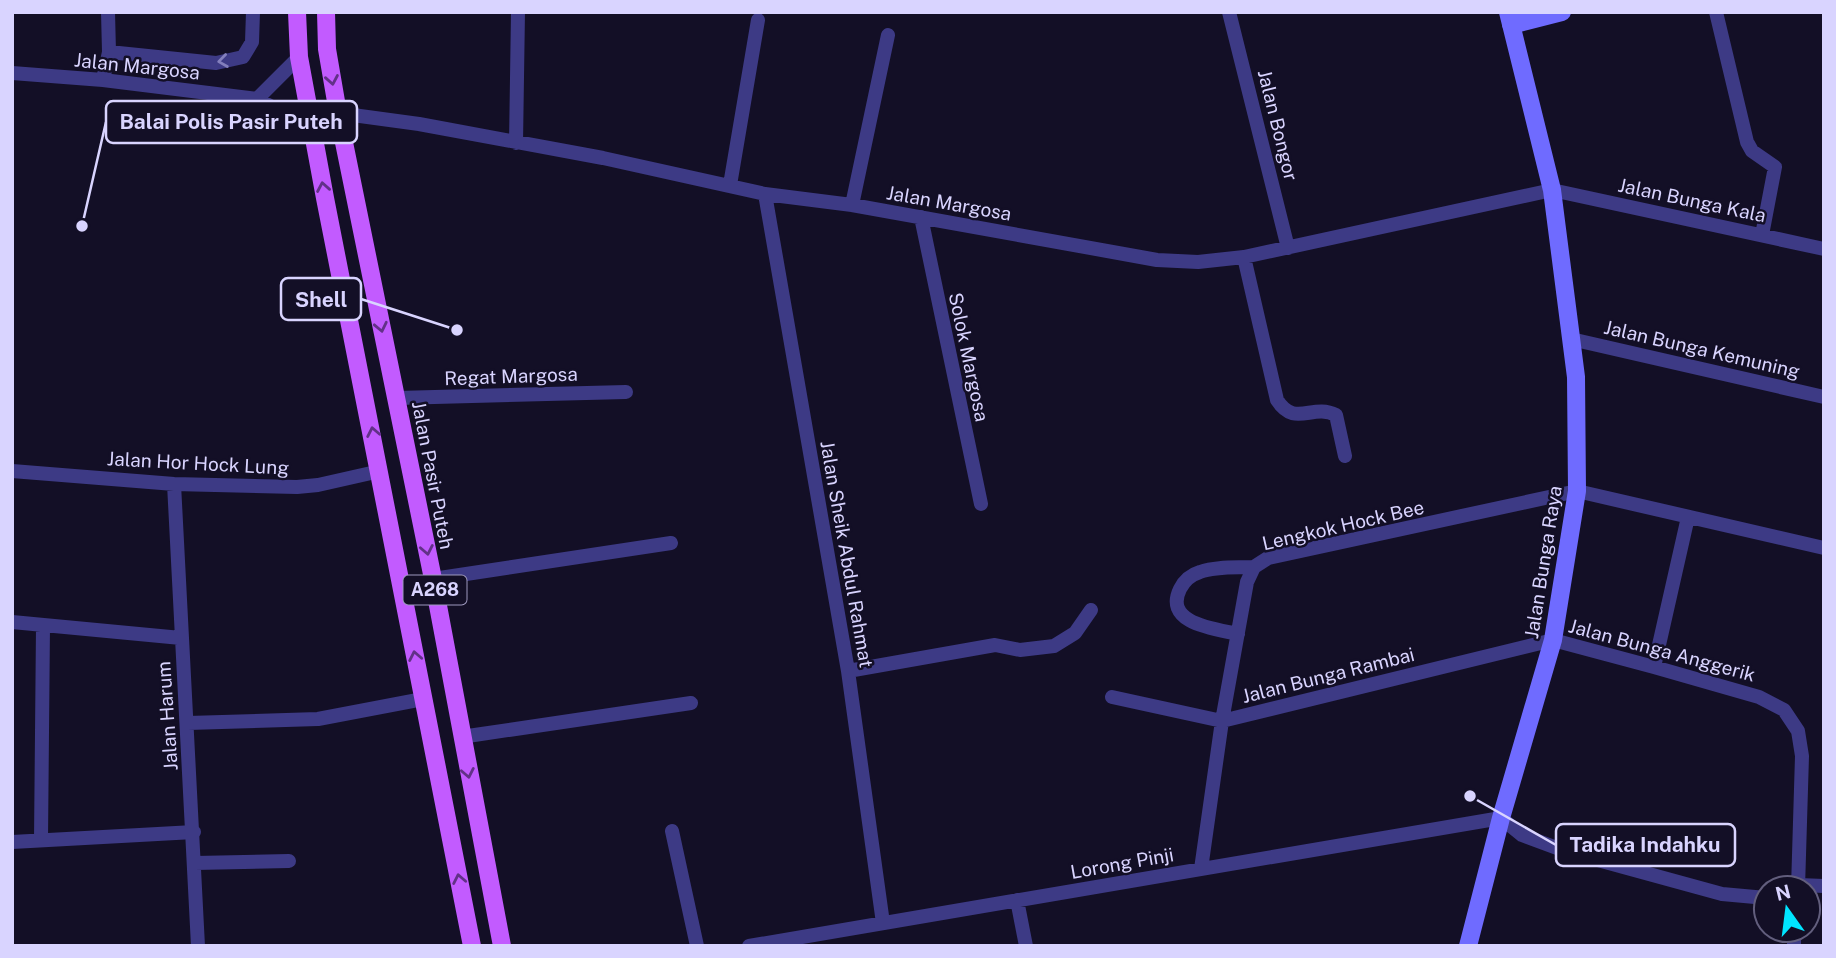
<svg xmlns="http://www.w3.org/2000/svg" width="1836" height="958" viewBox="0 0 1836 958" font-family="'Public Sans',sans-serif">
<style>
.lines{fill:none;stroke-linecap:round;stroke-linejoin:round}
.street{stroke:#3d3a85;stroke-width:14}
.secondary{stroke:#6f6bff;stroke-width:18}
.primary{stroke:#c25bff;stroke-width:18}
.oneway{stroke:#837fbc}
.oneway2{stroke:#623188}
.labels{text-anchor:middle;stroke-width:5;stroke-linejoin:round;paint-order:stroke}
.shield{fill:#130f26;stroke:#9e99be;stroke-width:2}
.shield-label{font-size:18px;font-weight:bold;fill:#d9d4ff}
.street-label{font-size:19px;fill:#d9d4ff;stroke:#130f26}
.leader{fill:none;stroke:#d9d4ff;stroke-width:2.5}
.callout-dot{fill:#d9d4ff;stroke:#130f26;stroke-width:2.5}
.callout{fill:#130f26;stroke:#d9d4ff;stroke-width:2.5}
.callout-label{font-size:21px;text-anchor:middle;font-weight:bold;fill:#d9d4ff}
</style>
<rect width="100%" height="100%" fill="#130f26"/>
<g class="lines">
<path class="street" d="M1229 12 1288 248
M1716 12 1747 142 1752 151 1775 167 1762 235
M109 52 216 63 243 57 252 42 253 12
M12 73 103 80 257 99 313 129
M103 80 109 52 108 12
M257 99 299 57
M338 113 419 124 603 158 765 194 852 205 1157 260 1198 262 1244 257 1552 190 1824 249
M516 143 518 12
M730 185 758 20
M765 194 848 671 883 923
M852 205 888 35
M921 217 981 504
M1244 257 1277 400C1295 428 1312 403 1336 415L1345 456
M1571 339 1824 397
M397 398 626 392
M12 471 174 484 297 487 318 485 380 471
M174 484 198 946
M433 579 671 543
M12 622 181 638
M1238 634C1216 629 1163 624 1180 589 1184 581 1190 575 1200 572 1217 566 1237 568 1254 567
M1654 667 1688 517
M848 671 995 645 1020 650 1054 646 1075 633 1091 610
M1112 697 1222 721 1553 640 1654 667 1759 697 1784 710 1798 731 1802 756 1798 888
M188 723 318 719 423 699
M461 737 691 703
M672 831 697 946
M41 840 43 626
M12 842 194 832
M195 863 289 861
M1201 869 1222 721 1247 582 1254 567 1268 558 1577 491 1824 548
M1799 885 1824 886
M1017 900 1026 946
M1794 930V946
M749 946 1501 818 1522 835 1565 851 1722 894 1766 898"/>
<path class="secondary" d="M1511 25 1562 12
M1468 946 1501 818 1553 640 1577 491 1576 377 1552 190 1508 12"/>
<path class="primary" d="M297 12 299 57 325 198 472 946
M326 12 327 49 338 113 433 579 502 946"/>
</g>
<defs><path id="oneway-chevron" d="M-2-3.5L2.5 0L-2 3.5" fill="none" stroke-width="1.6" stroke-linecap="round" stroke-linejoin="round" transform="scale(1.75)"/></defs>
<use class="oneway" href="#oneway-chevron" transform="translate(223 61) rotate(172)"/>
<g class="oneway2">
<use href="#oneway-chevron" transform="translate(332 80) rotate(80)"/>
<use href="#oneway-chevron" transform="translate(323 187) rotate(-100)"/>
<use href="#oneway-chevron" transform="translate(381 327) rotate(78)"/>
<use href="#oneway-chevron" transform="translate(373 432) rotate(-101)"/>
<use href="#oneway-chevron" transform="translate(427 550) rotate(79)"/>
<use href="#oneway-chevron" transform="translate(415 656) rotate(-101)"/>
<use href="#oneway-chevron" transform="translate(468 773) rotate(79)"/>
<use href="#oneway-chevron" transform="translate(459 879) rotate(-101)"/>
</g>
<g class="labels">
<rect class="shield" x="403.5" y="575.5" width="63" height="29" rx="5"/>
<g class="shield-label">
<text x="435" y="596">A268</text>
</g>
<g class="street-label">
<text transform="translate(137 66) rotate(6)" y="7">Jalan Margosa</text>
<text transform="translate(1278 125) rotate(76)" y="7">Jalan Bongor</text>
<text transform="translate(1692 200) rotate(12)" y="7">Jalan Bunga Kala</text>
<text transform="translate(949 203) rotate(10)" y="7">Jalan Margosa</text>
<text transform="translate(1702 349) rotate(13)" y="7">Jalan Bunga Kemuning</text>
<text transform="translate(969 357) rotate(78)" y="7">Solok Margosa</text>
<text transform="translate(511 376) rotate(-2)" y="7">Regat Margosa</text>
<text transform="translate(198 463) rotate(3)" y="7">Jalan Hor Hock Lung</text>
<text transform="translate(433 475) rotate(79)" y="7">Jalan Pasir Puteh</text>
<text transform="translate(1343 525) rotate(-13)" y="7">Lengkok Hock Bee</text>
<text transform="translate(847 554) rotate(80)" y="7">Jalan Sheik Abdul Rahmat</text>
<text transform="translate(1543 562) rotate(-81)" y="7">Jalan Bunga Raya</text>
<text transform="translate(1662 650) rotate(15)" y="7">Jalan Bunga Anggerik</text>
<text transform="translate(1328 675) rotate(-14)" y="7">Jalan Bunga Rambai</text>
<text transform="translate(167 716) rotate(-94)" y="7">Jalan Harum</text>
<text transform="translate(1122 863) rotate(-10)" y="7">Lorong Pinji</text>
</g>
</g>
<path class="leader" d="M82 226L106 122M457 330L361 299M1470 796L1556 845"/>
<g class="callout-dot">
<circle cx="82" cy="226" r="7"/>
<circle cx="457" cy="330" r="7"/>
<circle cx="1470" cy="796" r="7"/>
</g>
<g class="callout">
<rect x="106" y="101" width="251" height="42" rx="7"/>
<rect x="281" y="278" width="80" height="42" rx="7"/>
<rect x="1556" y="824" width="179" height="42" rx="7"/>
</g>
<g class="callout-label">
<text x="231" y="129">Balai Polis Pasir Puteh</text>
<text x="321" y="307">Shell</text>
<text x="1645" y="852">Tadika Indahku</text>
</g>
<rect width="1836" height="958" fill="none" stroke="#d9d4ff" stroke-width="28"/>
<g transform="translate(1787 909) rotate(346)"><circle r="33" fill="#130f26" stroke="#625e7d" stroke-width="2"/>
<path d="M0-5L12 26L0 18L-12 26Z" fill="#00e5ff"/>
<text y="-10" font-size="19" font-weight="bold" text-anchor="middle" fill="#d9d4ff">N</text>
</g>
</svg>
